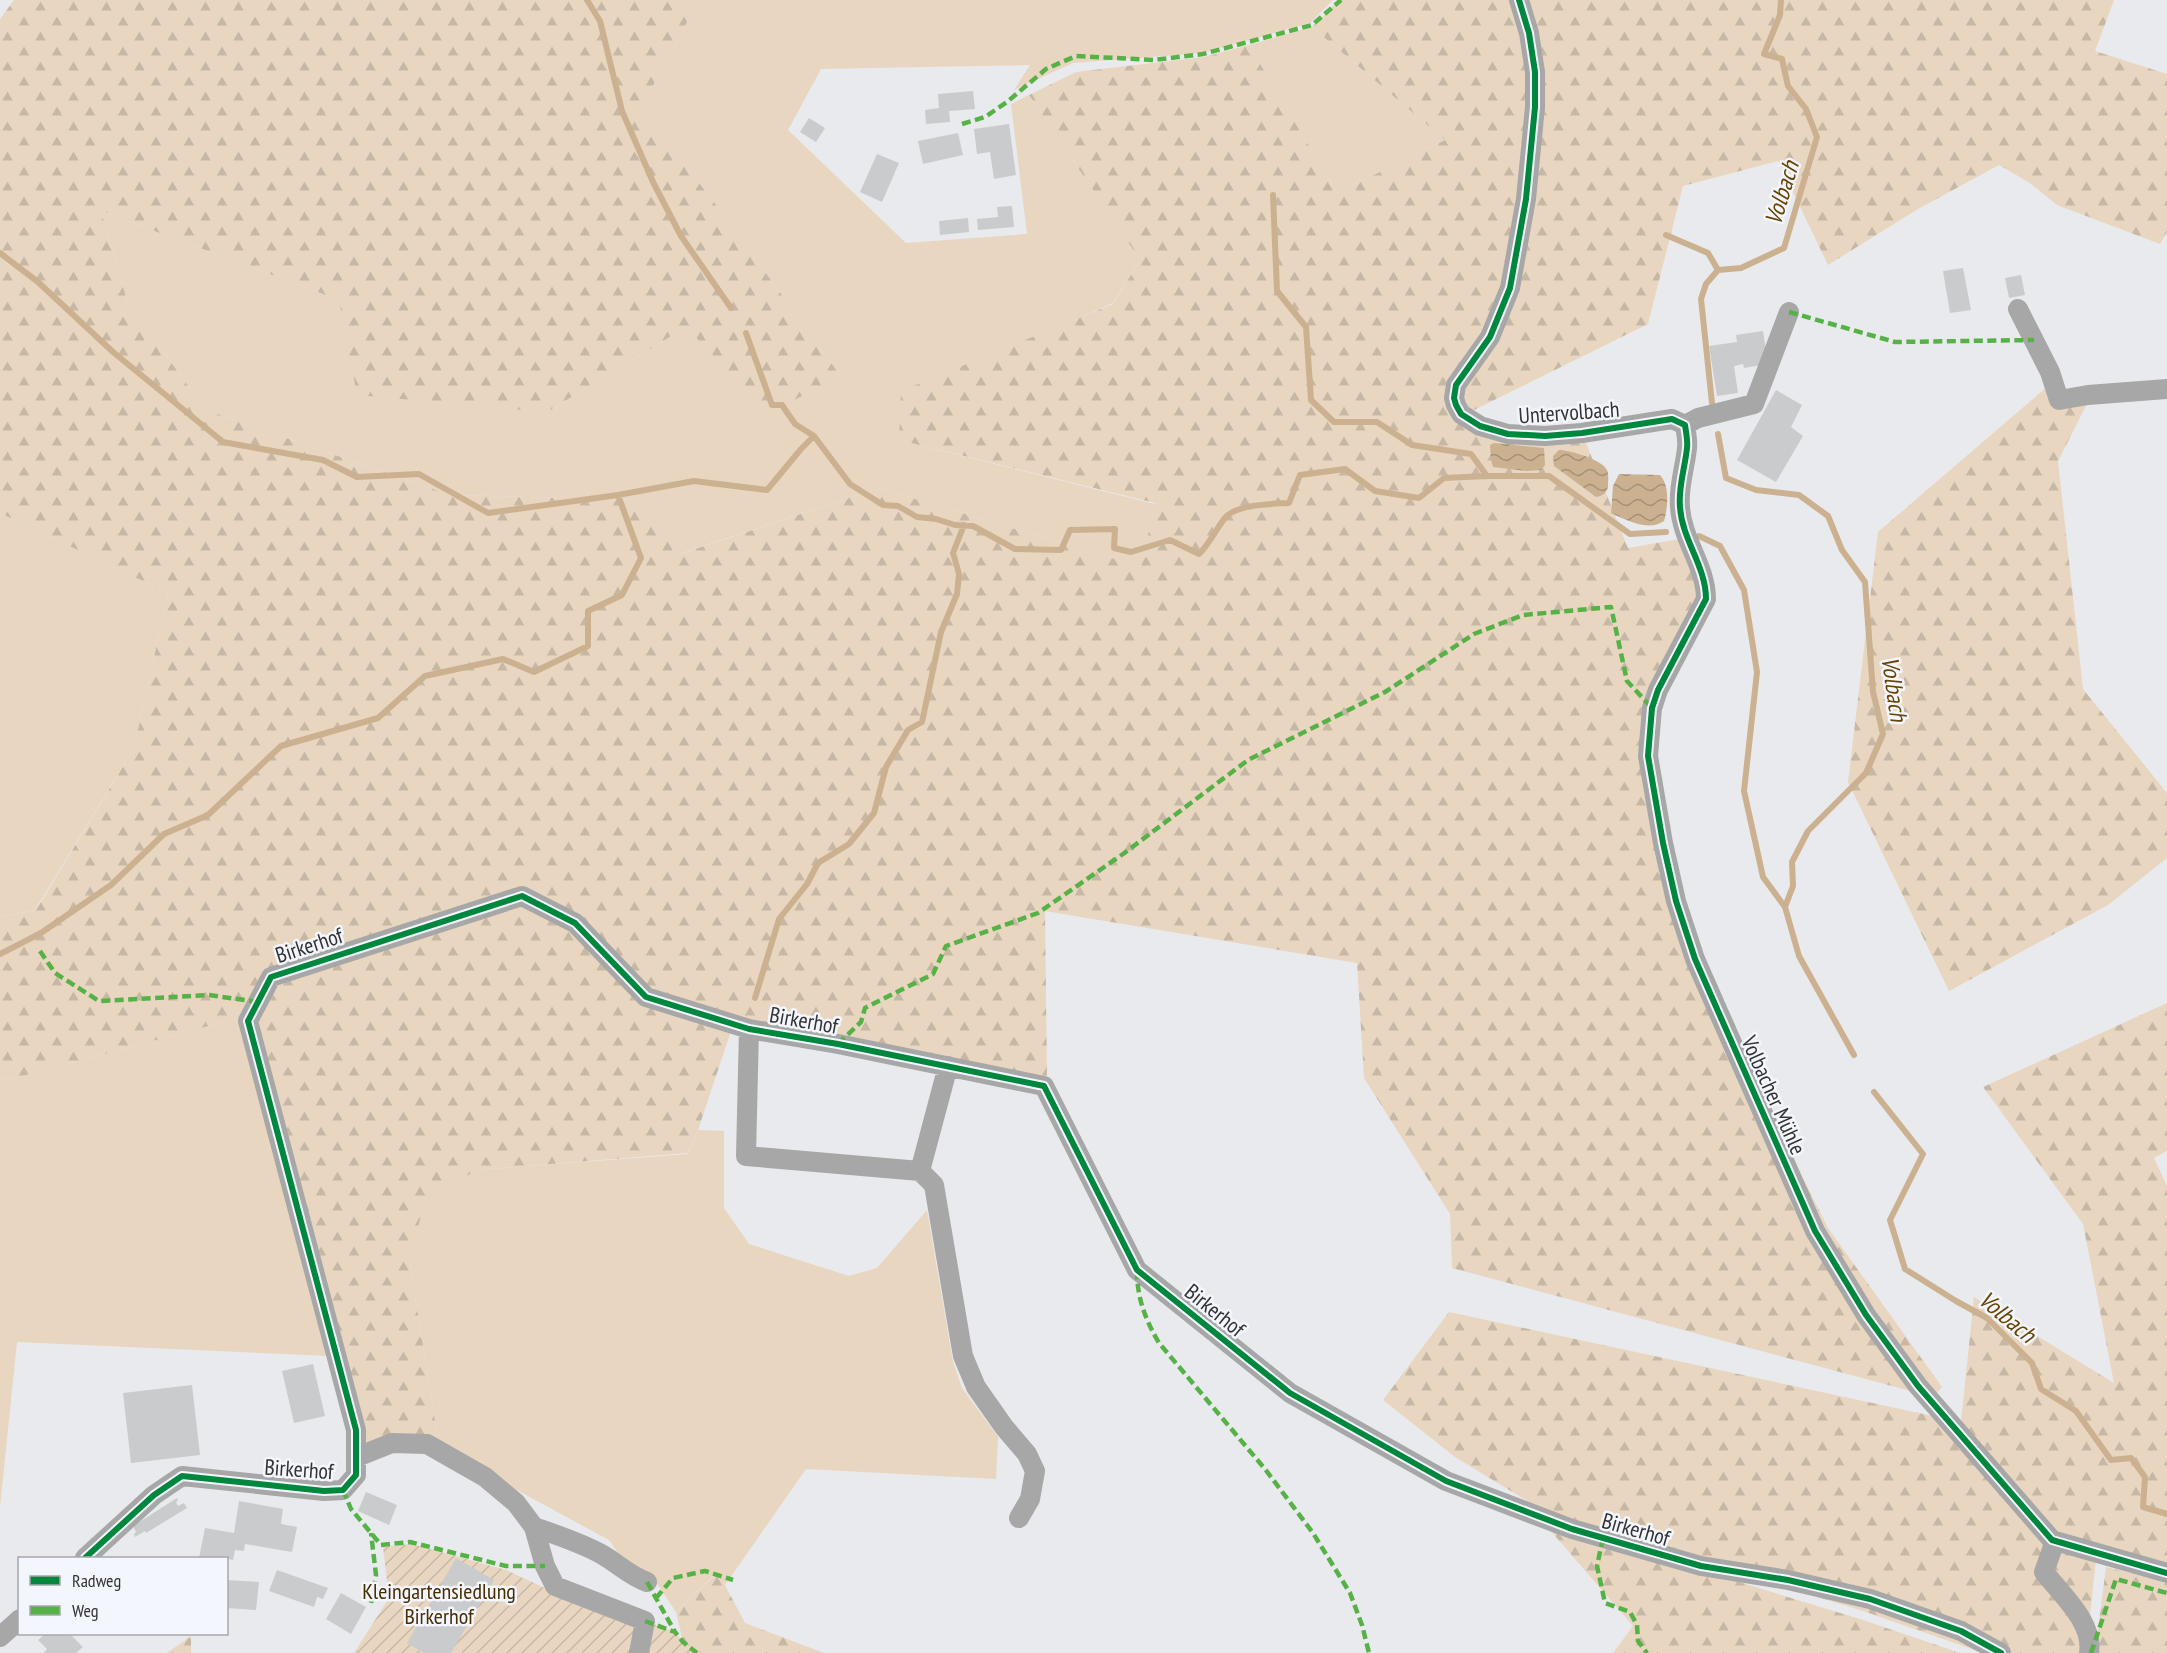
<svg xmlns="http://www.w3.org/2000/svg" width="2167" height="1653" viewBox="0 0 2167 1653" font-family="'PT Sans Narrow',sans-serif">
<style>
.green{fill:#e8d6c0}
.forest{fill:url(#forest-firs)}
.garden{fill:url(#garden-furrows)}
.water{fill:url(#water-waves)}
.lines{fill:none;stroke-linecap:round;stroke-linejoin:round}
.stream{stroke:#cbb190;stroke-width:6}
.building{fill:#cacbcd}
.minor{stroke:#a7a7a8;stroke-width:20}
.quiet{stroke:#56b246;stroke-width:4.5;stroke-dasharray:9 4.5;stroke-linecap:butt}
.cycleway-casing{stroke:#f4f6fd;stroke-width:10}
.cycleway{stroke:#00873e;stroke-width:6}
.labels{text-anchor:middle;stroke-width:5;stroke-linejoin:round;paint-order:stroke}
.street-label{font-size:22px;fill:#323335;stroke:#f4f6fd}
.park-label{font-size:22px;fill:#462d03;stroke:#f4f6fd}
.water-label{font-size:24px;font-style:italic;fill:#684403;stroke:#f4f6fd}
</style>
<defs>
<pattern id="forest-firs" width="22" height="20" patternUnits="userSpaceOnUse" patternTransform="scale(1.5)"><rect width="22" height="20" fill="#e8d6c0"/><path d="M5 1l3.5 6h-7zM16 11l3.5 6h-7z" fill="#c7b8a6"/></pattern>
<pattern id="garden-furrows" width="10" height="10" patternUnits="userSpaceOnUse" patternTransform="scale(1.5)"><rect width="10" height="10" fill="#e8d6c0"/><path d="M-1 1l2-2M0 10L10 0M9 11l2-2" fill="none" stroke="#c7b8a6"/></pattern>
<pattern id="water-waves" width="16" height="10" patternUnits="userSpaceOnUse" patternTransform="scale(1.5)"><rect width="16" height="10" fill="#cbb190"/><path d="M0 5q4-4 8 0t8 0" fill="none" stroke="#a59176"/></pattern>
</defs>
<rect width="100%" height="100%" fill="#e9eaed"/>
<path class="green" d="M699 0H1333L1310 23 1202 53 1073 63 1014 90 1030 65 821 69 788 130 906 243 1027 234 1011 104 1029 95 1140 260 1113 303 1054 329 899 440 1155 504 1141 567 879 488 679 554 640 500 450 495 206 410 128 304 101 211 339 300 547 412 686 327 840 375 720 210 641 108Z
M1312 27 1445 140 1337 193 1249 45Z
M0 513 168 593 134 748 35 910 0 917Z
M242 1017 329 1356 17 1342 0 1507V1078L8 1080Z
M698 1130 724 1131V1208L749 1244 849 1276 877 1268 927 1210 953 1362 962 1388 998 1437 996 1479 806 1469 725 1585 717 1572 676 1612 654 1579 624 1562 609 1540 428 1442 437 1433 410 1264 422 1206 476 1170 688 1154Z"/>
<path class="forest" d="M14 0H699L641 108 720 210 840 375 769 414 686 327 547 412 357 395 339 300 101 211 128 304 206 410 450 495 640 500 680 554 879 488 1141 567 1155 503 899 440 901 391 1113 304 1140 260 1029 95 1076 72 1204 57 1249 45 1337 193 1445 140 1312 27 1339 0H2114L2095 51 2167 74V232L2160 244 2057 205 2030 183 1999 165 1918 209 1828 265 1778 161 1683 186 1648 324 1460 417 1584 438 1628 548 1685 538 1701 597 1643 710 1692 956 1828 1228 1942 1387 1933 1397 1452 1268 1450 1214 1364 1078 1357 963 1045 911 1047 1077 945 1058 750 1026 648 992 522 892 269 969 242 1017 8 1080 0 1078V917L36 910 134 748 168 593 0 513V19Z
M2048 386 2089 400 2058 461 2083 689 2167 793V858L2108 905 1949 991 1848 782 1878 532Z
M521 901 573 926 644 1001 732 1028 698 1130 688 1153 476 1170 423 1206 410 1264 437 1433 428 1442 361 1453 254 1024 276 980Z
M2167 1003V1151L2154 1158 2167 1186V1575L2096 1559 2086 1653H1983L1866 1612 1547 1513 1455 1457 1383 1400 1449 1312 1961 1422 1974 1297 2114 1383 2083 1224 1983 1087Z
M1543 1522 1863 1620 1960 1653H1613L1633 1626Z
M2106 1567 2167 1582V1653H2095Z
M718 1572 745 1623 824 1653H697L683 1642 676 1612Z
M191 1636V1653H167Z"/>
<path class="garden" d="M412 1544 506 1570 619 1622 645 1621 675 1632 683 1642 697 1653H354L389 1598 383 1547Z"/>
<path class="water" d="M1494 443 1544 448 1545 465 1541 470 1527 471 1493 467 1491 460 1490 445Z
M1559 450C1570 450 1603 460 1607 470 1609 474 1608 481 1608 485 1608 492 1603 496 1596 497L1554 466 1553 456Z
M1619 474 1660 475C1670 485 1668 508 1664 521 1648 532 1626 520 1611 513L1613 486Z"/>
<g class="lines">
<path class="stream" d="M587 0 600 21 622 111 653 182 681 236 731 308
M1273 195 1277 291 1306 327 1311 400 1334 422H1377L1412 445 1471 454 1487 476
M1666 235 1708 253 1718 270
M0 253 38 282 113 352 223 442 323 460 357 477 419 474 488 513 618 495 694 481 767 490 801 449 814 436 850 484 883 505 898 506 917 517 936 519 955 525 973 526 1015 549 1061 550 1070 530 1115 529 1114 548 1131 552 1170 540 1199 554C1210 544 1220 521 1228 515 1242 504 1272 504 1289 503L1300 475 1345 469 1375 491 1419 498 1444 478 1487 476H1549L1630 534 1666 532
M746 333 772 405H782L795 424 814 436
M1712 403 1701 299 1706 284 1718 270 1741 268 1784 248 1817 137 1806 109 1788 86 1782 59 1764 54 1780 15 1781 0
M1718 434 1726 478 1756 490 1799 495 1828 516 1842 550 1865 582 1873 692 1883 734 1866 773 1808 831 1792 862 1793 886 1785 907 1799 956 1854 1055
M1699 536 1720 546 1744 590 1757 672 1744 791 1763 877 1785 907
M0 954 41 933 111 885 164 834 208 815 281 746 378 718 425 676 503 659 534 672 588 646V611L622 595 641 558 618 495
M755 998 779 919 807 884 818 863 849 844 874 813 886 767 908 730 922 722 941 632 957 594 959 574 953 553 964 525
M1874 1092 1923 1154 1890 1220 1905 1269 1956 1301 1987 1318 2032 1363 2041 1389 2076 1411 2111 1460 2131 1458 2145 1477 2143 1507 2167 1514"/>
</g>
<path class="building" d="M973 91 975 109 949 111 950 122 926 124 925 110 939 108 938 94Z
M809 118 825 128 816 142 800 132Z
M1009 124 1016 175 994 179 990 152 977 154 974 129Z
M958 133 963 155 923 164 918 141Z
M877 154 899 163 882 202 860 192Z
M1012 206 1014 227 978 230 977 219 998 217 997 207Z
M968 218 969 232 940 235 939 221Z
M1963 268 1971 310 1950 313 1943 271Z
M2021 275 2025 295 2009 298 2005 278Z
M1763 331 1768 364 1744 368 1743 364 1734 366 1738 393 1717 396 1709 346 1737 342 1736 335Z
M1776 390 1802 405 1791 427 1803 436 1776 482 1737 460Z
M313 1364 325 1416 294 1423 282 1371Z
M192 1385 200 1455 131 1463 123 1393Z
M366 1492 397 1505 389 1525 358 1511Z
M177 1498 178 1501 176 1502 178 1506 184 1503 187 1508 146 1533 145 1531 135 1537 134 1534 136 1532 133 1526Z
M239 1501 283 1509 281 1524 297 1527 292 1552 245 1544 244 1551 235 1550 233 1560 220 1557 199 1558 205 1528 234 1533Z
M456 1558 494 1580 451 1653H424L407 1643Z
M277 1570 328 1588 323 1599 317 1597 314 1607 269 1591Z
M226 1580 259 1582 256 1610 226 1608Z
M341 1593 366 1607 351 1634 326 1619Z
M45 1634H70L83 1647 76 1653H44L47 1649 38 1640Z"/>
<g class="lines">
<path class="minor" d="M1519 0 1529 33 1535 72V107L1526 199 1510 288 1490 337 1456 385 1454 398 1456 405 1461 414 1480 426 1508 434 1545 436 1582 433 1672 419 1685 425C1686 432 1688 441 1687 448 1685 468 1678 487 1680 507 1682 540 1706 566 1706 599L1658 690 1652 708 1648 756 1663 843 1676 901 1695 959 1815 1231 1866 1315 1918 1386 2052 1540 2167 1573
M2018 309 2050 372 2059 400 2088 395 2167 389
M1685 425 1698 418 1754 404 1789 312
M749 1029 746 1156 920 1171 948 1066
M920 1171 934 1185 963 1356 976 1387 1004 1427 1027 1454 1035 1471 1030 1499 1019 1518
M357 1457 392 1443 427 1444 485 1477 516 1503 534 1527 545 1566 555 1586 645 1621 639 1653
M534 1527C557 1535 582 1543 603 1555 618 1564 630 1576 647 1582
M2055 1541 2044 1572C2062 1595 2094 1623 2089 1653
M85 1558 154 1495 182 1476 324 1491 343 1490 356 1475V1430L248 1021 271 977 522 896 575 923 646 997 749 1029 838 1044 1044 1086 1137 1270 1290 1393 1446 1481 1572 1529 1701 1566 1788 1580 1870 1599 1961 1631 2001 1653
M0 1637 20 1619"/>
<path class="quiet" d="M962 124 985 117 1007 102 1046 69 1076 56 1154 60 1203 54 1312 25 1341 0
M1789 312 1895 342 2034 340
M40 951 55 973 99 1001 209 995 258 1002
M838 1044 861 1022 865 1008 933 974 946 946 1038 913 1123 854 1248 760 1385 692 1474 634 1523 615 1611 607 1627 681 1652 708
M1137 1270C1137 1298 1145 1319 1159 1343L1265 1469 1313 1533 1350 1593 1362 1625 1369 1653
M343 1490 351 1509 381 1545 410 1542 506 1566H545
M1603 1538 1597 1566 1605 1603 1630 1612 1637 1625 1638 1641 1647 1653
M647 1582 675 1632
M656 1598 673 1578 705 1571 733 1580
M371 1603 376 1575 371 1533
M645 1621 675 1632 683 1642 697 1653
M2091 1653 2116 1579 2167 1593"/>
<g class="cycleway-casing">
<path id="cycleway" d="M1519 0 1529 33 1535 72V107L1526 199 1510 288 1490 337 1456 385 1454 398 1456 405 1461 414 1480 426 1508 434 1545 436 1582 433 1672 419 1685 425C1686 432 1688 441 1687 448 1685 468 1678 487 1680 507 1682 540 1706 566 1706 599L1658 690 1652 708 1648 756 1663 843 1676 901 1695 959 1815 1231 1866 1315 1918 1386 2052 1540 2167 1573
M85 1558 154 1495 182 1476 324 1491 343 1490 356 1475V1430L248 1021 271 977 522 896 575 923 646 997 749 1029 838 1044 1044 1086 1137 1270 1290 1393 1446 1481 1572 1529 1701 1566 1788 1580 1870 1599 1961 1631 2001 1653"/>
</g>
<use href="#cycleway" class="cycleway"/>
</g>
<g class="labels">
<g class="street-label">
<text transform="translate(1569 412) rotate(-4)" y="8">Untervolbach</text>
<text transform="translate(309 945) rotate(-18)" y="8">Birkerhof</text>
<text transform="translate(804 1020) rotate(10)" y="8">Birkerhof</text>
<text transform="translate(1774 1095) rotate(66)" y="8">Volbacher Mühle</text>
<text transform="translate(1215 1310) rotate(39)" y="8">Birkerhof</text>
<text transform="translate(299 1469) rotate(4)" y="8">Birkerhof</text>
<text transform="translate(1636 1529) rotate(16)" y="8">Birkerhof</text>
</g>
<g class="park-label">
<text x="439" y="1599">Kleingartensiedlung<tspan x="439" dy="25">Birkerhof</tspan></text>
</g>
<g class="water-label">
<text transform="translate(1782 193) rotate(-73)" y="8">Volbach</text>
<text transform="translate(1894 689) rotate(82)" y="8">Volbach</text>
<text transform="translate(2007 1317) rotate(40)" y="8">Volbach</text>
</g>
</g>
<rect x="18" y="1557" width="210" height="78" fill="#f4f6fd" stroke="#a6a8ad" stroke-width="1.5"/>
<rect x="30" y="1576" width="30" height="9" fill="#00873e" stroke="#a6a8ad" stroke-width="1.5"/>
<text x="72" y="1587" font-size="18" fill="#323335">Radweg</text>
<rect x="30" y="1606" width="30" height="9" fill="#56b246" stroke="#a6a8ad" stroke-width="1.5"/>
<text x="72" y="1617" font-size="18" fill="#323335">Weg</text>
</svg>
